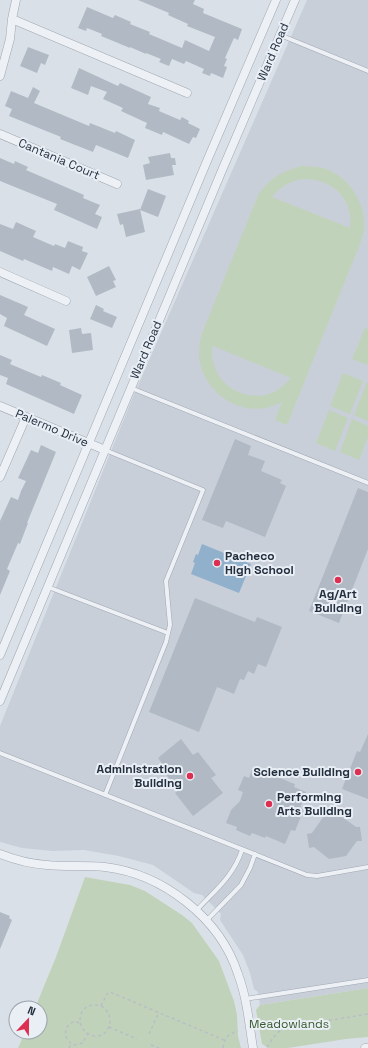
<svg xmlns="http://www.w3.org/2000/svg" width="368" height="1048" viewBox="0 0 368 1048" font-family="'Space Grotesk',sans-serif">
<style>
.built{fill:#c8cfd9}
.green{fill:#c1d2ba;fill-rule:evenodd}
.water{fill:#90b0cb}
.building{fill:#b1b9c4}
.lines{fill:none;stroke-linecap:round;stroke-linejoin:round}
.lane-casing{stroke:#9fa7b1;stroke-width:5}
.street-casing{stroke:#9fa7b1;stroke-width:9}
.path{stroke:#b8bec5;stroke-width:1.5;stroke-dasharray:3 3;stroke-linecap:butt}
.lane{stroke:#edf0f5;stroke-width:4}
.street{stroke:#edf0f5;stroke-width:8}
.poi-dot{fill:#dc2f52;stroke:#e9eff5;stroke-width:1.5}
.labels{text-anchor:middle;stroke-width:4;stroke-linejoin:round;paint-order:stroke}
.street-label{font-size:12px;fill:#232e3e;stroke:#e9eff5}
.poi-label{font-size:12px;font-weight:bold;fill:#232e3e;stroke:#e9eff5;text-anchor:start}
.park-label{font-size:12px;fill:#3a5b2f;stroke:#e9eff5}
</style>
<rect width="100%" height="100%" fill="#dae0e7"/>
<path class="built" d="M307 0H368V988L260 1005 258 992 254 989 250 973 243 955 220 920 221 914 202 895 194 893 153 865 119 856 84 850 52 851 22 848 0 842V726L132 399Z"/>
<path class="green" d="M301 166C308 167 316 166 323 168 348 175 367 203 364 230 363 234 361 240 360 244L287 425 275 420 282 402C274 406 265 409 256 409 226 408 200 384 199 354 199 347 200 340 202 333L259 193C274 176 279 173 301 166ZM303 179C331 178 354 198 350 228L272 197C280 187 290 181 303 179ZM212 347 213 346 291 378C285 384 279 390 272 393 253 401 227 391 218 374 213 366 212 356 212 347Z
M365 328 368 329V362L367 365 352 359Z
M343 373 363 381 350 414 330 406Z
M367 382 368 383V421L354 415Z
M329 410 348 418 335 451 316 443Z
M352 419 368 426V437L359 460 340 452Z
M85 877 130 885 145 891 182 915 192 923 219 961 234 1001 237 1015 238 1036 241 1048H18L25 1032H40V1008H35L56 957Z
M368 988V1037L346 1039 288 1048H268L262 1044 256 1010 260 1005Z"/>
<path class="water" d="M202 544 251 564 239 593 191 574 195 563 193 562 196 554 198 555Z"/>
<path class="building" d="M138 0H195L193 4 204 9 203 13 242 29 238 40 234 38 225 58 227 59 224 66 227 67 223 78 211 73 210 76 202 73 204 69 186 61 184 64 172 59 169 66 159 62 161 59 146 53V54L130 47V48L101 36 102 34 87 28 86 31 78 28 87 7 113 18 115 15 131 22 130 24 150 32 149 34 182 48 185 40 209 51 215 37 187 26 188 24 168 15 169 13Z
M28 47 49 55 45 65 41 63 37 73 20 66Z
M79 68 118 86 120 83 151 97 148 104 160 108 159 111 180 120 182 117 189 121 188 123 200 129 196 138 193 137 189 144 163 132 162 135 145 128 147 123 121 111 123 108 103 99 107 92 91 86 88 95 71 88Z
M33 87 40 91 34 103 89 126 90 123 115 133 116 131 135 140 128 158 96 145 93 152 60 139 61 137 9 116 12 109 5 106 11 91 28 98Z
M170 153 171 158H175L176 165H172L174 175 146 180 143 165 150 163 148 157Z
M0 158 14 164 15 161 28 167 26 170 84 195 83 198 100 205 95 214 102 217 97 229 54 210 57 204 0 181Z
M148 189 166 196 158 217 140 210Z
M140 209 145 232 126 237 123 224 120 225 117 214Z
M16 222 36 231 33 237 54 246 55 244 65 248 68 241 83 247 82 251 88 253 80 270 72 266 69 274 53 267 52 271 24 259 23 261 0 251V224L13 229Z
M109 266 116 280 113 281 116 287 96 296 87 277Z
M0 295 28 307 24 315 55 329 47 346 4 326 7 318 0 314Z
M96 305 104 309 103 311 117 317 112 328 90 319Z
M81 328 82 334 91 333 93 350 72 353 69 330Z
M0 355 12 360 10 364 41 377 42 375 61 383 60 385 82 395 74 414 6 384 8 378 0 375Z
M235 439 251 446 248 455 265 461 261 471 282 480 280 483 286 486 265 537 226 521 223 528 202 520Z
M41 445 56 452 27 523H28L20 544 18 543 7 569 10 571 0 595V521L11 497 18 500 21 491 26 481 18 478 31 450 38 453Z
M358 488 368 492V549L339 623 309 611Z
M195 598 255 622 257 617 282 627 266 667 258 664 254 674 248 671 244 680 240 679 234 694 217 687 199 732 149 712Z
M368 734V799L342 789 357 751 360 752Z
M181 739 193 755 198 752 216 775 211 778 223 793 193 816 175 793 178 791 166 774 168 772 158 758Z
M252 770 262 774 263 771 292 783 295 784 294 787 306 792 300 808 304 809 295 831 291 830 285 844 266 836 265 838 252 833 250 836 236 830 237 827 226 823 231 810 240 801 243 792 238 790 244 776 249 778Z
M337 809 338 814 356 827H360L362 841H357L346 856 329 859 314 847 309 848 307 834 312 833 324 816 323 811Z
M0 912 10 916 9 918 12 920 0 949Z"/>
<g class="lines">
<g class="lane-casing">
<path id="lane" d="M280 35 368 71
M131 388 368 483
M105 450 203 490 166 581 170 625 166 642 105 795
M48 587 168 633
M0 753 307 875 317 876 368 867
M196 911C215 890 233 877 242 850
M206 921 241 885 250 868 255 854
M245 999 368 980"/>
</g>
<g class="street-casing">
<path id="street" d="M12 19 187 93
M0 76 10 39 12 19 16 0
M0 134 117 184
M0 272 66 301
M0 406 105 450
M0 477 26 417
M0 655 207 161 276 0
M0 701 223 168 295 0
M0 854C15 860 31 864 47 865 66 867 86 865 105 867 163 874 220 918 238 974 247 998 249 1023 253 1048
M365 1048H368"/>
</g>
<path class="path" d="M101 1006C117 1015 110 1038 94 1036 73 1032 76 999 101 1006L107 994 110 992 224 1040
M79 1023 75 1021C62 1026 63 1040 74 1045L83 1043 88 1033
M109 1027 137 1039
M149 1034 159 1012
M151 1045 159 1048
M267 1047 273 1038 282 1028 368 1014
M69 1048 71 1044
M223 1048C224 1038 228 1034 238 1031"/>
<use href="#lane" class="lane"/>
<use href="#street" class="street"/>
</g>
<g class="poi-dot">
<circle cx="217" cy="563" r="4"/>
<circle cx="338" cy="580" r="4"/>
<circle cx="358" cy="772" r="4"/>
<circle cx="190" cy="776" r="4"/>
<circle cx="269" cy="804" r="4"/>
</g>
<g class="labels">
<g class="street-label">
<text transform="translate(273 52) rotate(-67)" y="4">Ward Road</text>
<text transform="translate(59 159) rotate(23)" y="4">Cantania Court</text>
<text transform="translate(146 350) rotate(-67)" y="4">Ward Road</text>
<text transform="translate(52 428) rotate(23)" y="4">Palermo Drive</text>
</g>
<g class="poi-label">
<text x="225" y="560">Pacheco<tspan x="225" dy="14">High School</tspan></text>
<text x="338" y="598" text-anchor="middle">Ag/Art<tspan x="338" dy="14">Building</tspan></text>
<text x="182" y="773" text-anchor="end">Administration<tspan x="182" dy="14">Building</tspan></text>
<text x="350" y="776" text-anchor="end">Science Building</text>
<text x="277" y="801">Performing<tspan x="277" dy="14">Arts Building</tspan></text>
</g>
<g class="park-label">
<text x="289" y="1028">Meadowlands</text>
</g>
</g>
<g transform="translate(28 1020) rotate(22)"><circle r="19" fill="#e9eff5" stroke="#9aa2ac"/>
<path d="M0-3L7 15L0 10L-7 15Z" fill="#dc2f52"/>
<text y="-6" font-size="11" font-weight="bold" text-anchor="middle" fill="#232e3e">N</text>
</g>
</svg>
